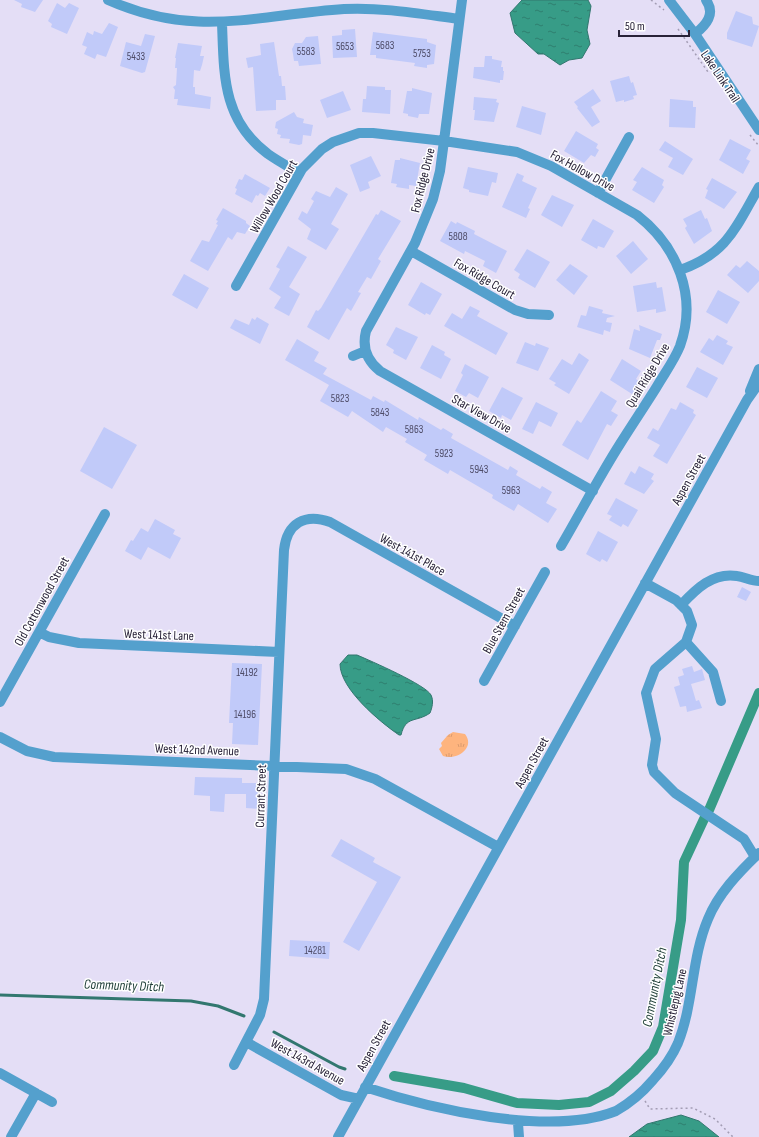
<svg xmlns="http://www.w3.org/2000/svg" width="759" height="1137" viewBox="0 0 759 1137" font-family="'Sofia Sans Condensed',sans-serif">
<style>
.grass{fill:url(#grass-tufts)}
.water{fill:url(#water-ripples);stroke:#32776f}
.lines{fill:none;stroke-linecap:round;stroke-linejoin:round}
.stream{stroke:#32776f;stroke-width:3}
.canal{stroke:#379c87;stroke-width:10}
.building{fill:#c1caf9}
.path{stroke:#a39db4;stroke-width:1.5;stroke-dasharray:2 3;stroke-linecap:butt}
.minor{stroke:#54a0cd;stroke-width:10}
.labels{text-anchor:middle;stroke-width:3;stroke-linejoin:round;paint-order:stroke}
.number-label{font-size:11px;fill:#4e4c68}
.street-label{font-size:13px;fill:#282238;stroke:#fff}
.water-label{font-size:14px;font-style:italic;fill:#22413a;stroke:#fff}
</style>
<defs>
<pattern id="grass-tufts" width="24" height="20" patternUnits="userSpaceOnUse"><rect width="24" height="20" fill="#feb47e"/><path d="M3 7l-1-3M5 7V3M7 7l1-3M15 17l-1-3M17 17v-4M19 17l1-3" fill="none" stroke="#da9a6e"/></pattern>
<pattern id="water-ripples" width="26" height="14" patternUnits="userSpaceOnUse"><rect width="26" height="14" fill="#379c87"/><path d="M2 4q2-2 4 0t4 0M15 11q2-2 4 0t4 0" fill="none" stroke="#2e7f6f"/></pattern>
</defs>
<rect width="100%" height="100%" fill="#e4def6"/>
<path class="grass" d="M453 732 465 734C476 748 456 761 443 756L439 749 442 746 441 743 448 735Z"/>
<path class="water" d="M522 0H588L591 6 587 30 590 44 582 58 569 60 560 65 544 54H538L515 33 510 13Z
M348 655H357C371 661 426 685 431 695 434 701 432 708 430 713 416 723 406 715 401 735H399C380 722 340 689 340 664Z
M681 1115 699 1121 719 1137H629L647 1124Z"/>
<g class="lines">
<path class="stream" d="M0 995 191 1001 218 1006 244 1016
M274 1032 339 1067 345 1069"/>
<path class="canal" d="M709 810 759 693
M394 1076 464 1088 517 1103 559 1105 589 1102 611 1091 634 1071 653 1051 663 1027 681 920 684 862 704 819"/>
</g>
<path class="building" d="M14 0H43L35 12 21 7 22 4Z
M57 3 65 8 69 3 79 8 67 34 51 27 52 24 48 21Z
M736 11 752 17 753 24 759 26 752 47 727 39V33Z
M109 23 118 27 106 57 97 54 95 59 84 54 87 47 82 45 87 32 93 35 94 31 102 34Z
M355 29 357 57 333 58 332 36 342 35V30Z
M373 32 427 39V42L436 45 434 64 427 65V68L414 66 415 63 376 58V55H370Z
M145 34 155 36 145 72 142 73 120 66 126 42 141 46Z
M318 36 321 64 299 66 298 61H294L293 54 292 49 295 43H302L306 37Z
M274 42 279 76H281L282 86H285L286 100H276V110L256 111 253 67 248 68 246 58 261 55 260 44Z
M178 43 202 46 200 56H204L202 65 200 71 194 70 193 87H195V94L211 97 210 109 177 105 178 99H174L175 90 173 87 176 85 177 68H175L176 58H175Z
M485 56H492V59L502 61 501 67H503V71H504L503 80H500V83L473 78 474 67H484Z
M629 76 631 83 633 82 637 95 633 96 634 99 624 102V100L616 102 610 81Z
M367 86 385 87V90H391L390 114 362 112 363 99H366Z
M412 88 432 93 429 114H419L418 118 408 116V114L403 113 407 91H412Z
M593 89 601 101 591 107 600 122 592 127 577 108 578 107 574 102Z
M343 91 351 110 327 118 320 100Z
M474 97 497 99 496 102 499 103 494 122 474 120 475 110H473Z
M670 99 693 101V107H696L695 128 669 127Z
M522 106 546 113 541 135 516 127Z
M294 112 297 117 304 119 303 123 313 125 311 136 303 135 302 144 299 145 289 143 290 139 280 138 281 135 277 134 278 129 275 128 276 122Z
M576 131 598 144 596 148 599 150 595 157 591 155 584 163 564 151Z
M730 139 751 150 746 159 750 161 743 174 719 160Z
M665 141 693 159 683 175 668 167 673 158 659 150Z
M371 156 381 176 368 182 370 188 360 192 350 165Z
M400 158 420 163 416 186 409 185V189L396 187 397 184 391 183 395 160H400Z
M468 167 498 173 496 183 492 182 488 196 469 192V190L463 188Z
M642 167 664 180 662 185 664 187 654 203 632 190 637 182 633 180Z
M517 173 524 176 522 181 537 188 528 208 530 209 526 218 502 207Z
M245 174 270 188 265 196 260 193 258 196 256 195 252 203 235 194 237 189 235 188 239 179 242 180Z
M712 178 737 192 724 209 705 198 708 190 706 189Z
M336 187 348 194 331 224 339 229 326 250 307 239 311 229 298 219 302 211 307 214 314 201 311 199 316 191 330 197Z
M552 195 574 205 562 227 541 215Z
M223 208 246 221V223L250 226 245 234 237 232 232 240 228 237 208 271 190 261 202 240 209 242 218 225 216 224 218 221 216 220Z
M381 210 401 221 378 259 381 261 371 279 367 277 358 292 361 293 351 311 347 308 329 340 307 327 316 310 318 311 321 308 376 214 378 215Z
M701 210 705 219 707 218 712 231 694 244 685 228 687 226 683 219Z
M593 219 614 231 604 248 598 246 597 249 581 240Z
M451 221 456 224 457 222 475 231 474 234 507 251 496 273 483 266 485 261 465 251 464 254 440 241Z
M633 241 648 259 631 274 616 256Z
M288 246 307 257 289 287 300 294 289 316 274 308 281 297 269 289 280 269 276 267Z
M527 249 550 262 535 288 518 278 520 274 514 270Z
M747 261 759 271V281L748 293 727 275 736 265 740 268Z
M570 264 588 276 574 295 556 280Z
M184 274 209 288 197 309 172 295Z
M421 282 442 294 430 315 426 313 425 315 408 305Z
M656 282 657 288 662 287 666 311 656 313V309L637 312 633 286Z
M718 290 740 302 727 324 706 312Z
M470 306 480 311 477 316 508 333 496 355 444 326 452 313 462 319Z
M589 306 603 310 602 313 615 316 607 318 606 322 612 323 610 332 604 330 603 335 577 327 581 315 586 316Z
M257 317 269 324 260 344 230 328 235 319 249 325 252 318 255 320Z
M639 325 662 334 660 340H657L650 358 629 349 634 329 640 331Z
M396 327 418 337 406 360 393 353 394 350 386 345Z
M717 335 728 341 726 344 733 347 723 365 700 352 709 338 713 341Z
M297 339 319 352 314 361 327 368 323 374 371 400 373 396 384 402 385 400 418 420 419 417 441 430 443 428 453 434 451 438 508 470 510 466 518 471 516 475 540 489 542 486 552 492 546 503 557 509 548 523 518 504 514 511 492 498 493 495 450 470 448 474 424 460 427 455 405 442 407 439 386 427 383 432 352 411 348 417 320 401 329 385 285 360Z
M525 342 535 346 536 343 549 348 538 371 516 363Z
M432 345 445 352 444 355 451 359 441 379 420 368Z
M579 353 589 360 569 394 554 385 556 383 549 379 562 359 572 365Z
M622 359 641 371 636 379 640 382 632 394 610 380Z
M465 364 489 377 478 398 469 393 466 397 455 391 463 375 461 373Z
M697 367 718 378 707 398 686 387Z
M502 387 523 398 511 420 502 415 501 418 489 411Z
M601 391 617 401 611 411 618 415 611 426 607 424 588 460 562 445 577 420 581 423Z
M536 402 558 413 551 427 539 421 533 434 522 429Z
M680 402 694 410 693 413 696 415 667 464 653 456 660 445 647 438 653 428 658 431 671 408 676 410Z
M104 427 137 445 112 489 80 471Z
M639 466 654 474 651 479 654 481 644 494 624 484 631 471 635 474Z
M616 498 638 510 628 527 623 524 621 527 609 520 612 516 607 514Z
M155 519 175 530 173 534 181 538 170 559 148 547 141 560 125 551 131 540 133 541 141 528 148 532Z
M598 531 618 542 607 562 602 559 600 562 586 554Z
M742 587 751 592 746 601 737 597Z
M232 663 262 664 258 745 232 744 233 723H229Z
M692 666 694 672 702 669 705 680 691 684 696 701 699 700 702 708 687 712 686 706 680 707 674 687 680 685 678 677 684 675 682 669Z
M195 777 242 778V783H260L259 809 246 808V794H225L224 812 210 811V796L194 795Z
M341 839 375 858 373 862 401 877 359 951 343 942 377 882 331 856Z
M290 940 330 942 329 959 289 956Z"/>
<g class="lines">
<path class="path" d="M651 0 664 10
M678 29 708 72
M750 135 759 146
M645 1101 650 1109 693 1108 715 1119 733 1137"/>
<path class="minor" d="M108 0C196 39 255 15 344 9 382 7 421 14 459 19
M462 0 444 141 440 171 433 199 415 243 366 331C362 347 366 360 380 371L593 491
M669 0 695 34 759 130
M222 23C224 74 222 120 268 154 278 161 289 167 299 173
M695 34C706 25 716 14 706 0
M598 193 629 137
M411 251 515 310 528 314 549 315
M680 270C727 254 736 227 759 187
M236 286 302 169 322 149 333 142 359 133H373L444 141 517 152 551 166 637 215C677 246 698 296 680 346 674 361 664 374 656 388 644 407 632 425 620 444 599 477 581 512 561 546
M353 356 365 351
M750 391 759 369
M645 583 676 600 687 611 692 625 686 642 655 669 646 693 656 739 652 765 654 772 675 793 744 839 755 857
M681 605C696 589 713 572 737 576 745 577 751 581 759 581
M39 632 49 637 79 643 279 652
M686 642 713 672 721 701
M484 681 545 572
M0 702 105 514
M0 737 27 751 54 757 346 769 375 779 498 847
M246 1042 341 1095 359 1099
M234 1065 260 1015 264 999 284 550C287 523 305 513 330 522L515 626
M0 1073 52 1102
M365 1087C431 1109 550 1137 616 1111 630 1103 642 1093 653 1080 663 1069 672 1057 678 1043 694 1003 691 959 708 919 718 894 739 872 759 853
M518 1123 519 1137
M11 1137 36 1093
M338 1137 747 400 759 383"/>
</g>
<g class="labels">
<g class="number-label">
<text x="385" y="49">5683</text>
<text x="345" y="50">5653</text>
<text x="306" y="55">5583</text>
<text x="422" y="57">5753</text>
<text x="136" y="60">5433</text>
<text x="458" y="240">5808</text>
<text x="340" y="402">5823</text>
<text x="380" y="416">5843</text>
<text x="414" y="433">5863</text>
<text x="444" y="457">5923</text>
<text x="479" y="473">5943</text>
<text x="511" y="494">5963</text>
<text x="247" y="676">14192</text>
<text x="245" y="718">14196</text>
<text x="315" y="954">14281</text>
</g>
<g class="street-label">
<text transform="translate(721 76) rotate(56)" y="5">Lake Link Trail</text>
<text transform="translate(583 170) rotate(29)" y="5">Fox Hollow Drive</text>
<text transform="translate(422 180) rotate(-76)" y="5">Fox Ridge Drive</text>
<text transform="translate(273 196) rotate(-60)" y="5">Willow Wood Court</text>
<text transform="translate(485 278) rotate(30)" y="5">Fox Ridge Court</text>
<text transform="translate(647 375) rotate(-59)" y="5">Quail Ridge Drive</text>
<text transform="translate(482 413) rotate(29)" y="5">Star View Drive</text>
<text transform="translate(688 479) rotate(-61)" y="5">Aspen Street</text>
<text transform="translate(413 554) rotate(29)" y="5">West 141st Place</text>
<text transform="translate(41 601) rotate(-61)" y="5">Old Cottonwood Street</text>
<text transform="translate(503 620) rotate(-61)" y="5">Blue Stem Street</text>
<text transform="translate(159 634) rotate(2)" y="5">West 141st Lane</text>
<text transform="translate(197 749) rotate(2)" y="5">West 142nd Avenue</text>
<text transform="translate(531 762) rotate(-61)" y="5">Aspen Street</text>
<text transform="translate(260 796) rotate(-88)" y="5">Currant Street</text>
<text transform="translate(674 1002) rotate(-77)" y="5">Whistlepig Lane</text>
<text transform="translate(373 1045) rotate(-61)" y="5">Aspen Street</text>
<text transform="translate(308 1061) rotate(29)" y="5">West 143rd Avenue</text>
</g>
<g class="water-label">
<text transform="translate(124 985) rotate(2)" y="5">Community Ditch</text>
<text transform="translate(654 987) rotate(-79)" y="5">Community Ditch</text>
</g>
</g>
<path d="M619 30v6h70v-6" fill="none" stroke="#282238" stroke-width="2"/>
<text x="625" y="30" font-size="12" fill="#282238" stroke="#ffffff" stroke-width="3" paint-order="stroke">50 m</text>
</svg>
